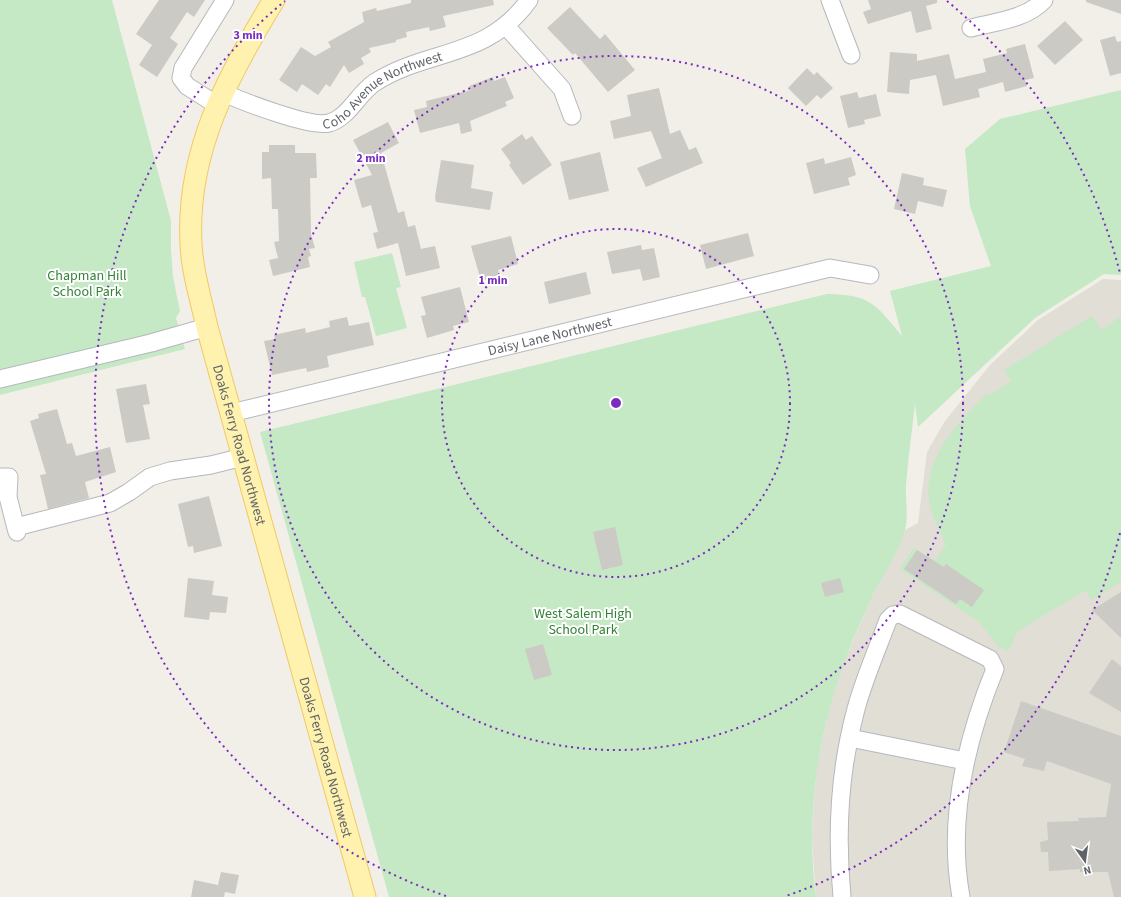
<svg xmlns="http://www.w3.org/2000/svg" width="1121" height="897" viewBox="0 0 1121 897" font-family="'Source Sans 3',sans-serif">
<style>
.education{fill:#e1ded6}
.green{fill:#c5e8c5}
.building{fill:#cccac5}
.lines{fill:none;stroke-linecap:round;stroke-linejoin:round}
.minor-casing{stroke:#b5b8bc;stroke-width:19}
.major-casing{stroke:#f2c960;stroke-width:23}
.minor{stroke:#fff;stroke-width:17}
.major{stroke:#fff2af;stroke-width:21}
.ring{fill:none;stroke:#7b2cbf;stroke-width:2;stroke-dasharray:2 4}
.labels{text-anchor:middle;stroke-width:4;stroke-linejoin:round;paint-order:stroke}
.street-label{font-size:14px;fill:#5f6368;stroke:#fff}
.park-label{font-size:14px;fill:#348238;stroke:#fff}
.centre{fill:#7b2cbf;stroke:#fff;stroke-width:2}
.ring-label{font-size:12px;text-anchor:middle;font-weight:bold;fill:#7b2cbf;stroke:#fff;stroke-width:4;stroke-linejoin:round;paint-order:stroke}
</style>
<rect width="100%" height="100%" fill="#f1efe8"/>
<path class="education" d="M1103 279 1121 280V897H816L812 838 814 798 817 765 827 717 840 671 872 597 896 552 905 530 918 523 927 452 945 421 990 365 1038 320Z"/>
<path class="green" d="M0 0H112L171 221V250L173 277 180 311 176 318 185 349 0 395Z
M1121 90V275L1104 274 1035 318 918 427 915 404C912 431 908 458 906 485 905 500 909 515 905 530 898 553 884 574 873 595 868 605 864 616 859 626 821 711 804 804 816 897H389L260 432 827 294C872 295 875 304 902 336L890 291 991 266 970 206 965 149 1000 119Z
M392 253 401 287 396 288 407 328 376 336 365 297H362L354 262Z
M1092 316 1102 330 1121 316V582L1091 600 1086 590 1018 631 1008 651 998 646 979 622 900 569 914 548 935 561 946 545C941 533 932 518 930 505 920 460 959 421 988 393L990 395 1011 381 1004 370Z"/>
<path class="building" d="M159 0H205L194 17 187 12 170 38 178 44 157 77 139 65 152 45 136 34Z
M411 0H493L494 5 443 16 446 27 430 31 429 27 406 32 407 37 396 40V42L369 48 371 52 361 58 364 64 349 73 344 65 330 87 326 84 318 95 302 84 297 92 279 80 301 47 315 56 331 47 328 42 364 22 362 12 376 8 377 11 411 3Z
M868 0H937V3L926 6 932 29 916 33 911 11 868 24 863 12 871 9Z
M1086 0H1121V14L1086 2Z
M570 7 600 39 605 34 635 70 608 92 575 53 573 55 547 28Z
M1065 21 1083 40 1055 65 1037 46Z
M1115 36 1117 42 1121 41V73L1110 76 1100 40Z
M1025 44 1034 78 1025 80 1027 86 1005 92 1003 82 978 89 980 97 943 106 936 75 910 80 909 94 887 92 890 52 917 54V61L949 54 955 79 986 72 983 59 1007 53 1006 49Z
M807 68 814 75 817 72 833 88 821 99 817 95 806 106 788 88Z
M493 77 494 81 505 77 514 98 505 102 507 106 470 121 472 131 461 134 459 123 420 133 414 110 427 107 426 101 471 90 469 86Z
M659 88 670 134 680 130 689 150 696 147 703 163 646 187 637 168 662 158 651 131 614 139 610 121 631 116 627 95Z
M857 92 859 98 876 94 881 116 864 120 865 124 848 128 840 96Z
M388 122 399 143 381 153 398 213 404 211 408 227 415 225 421 249 435 246 440 268 406 276 398 243 377 249 373 233 378 232 371 205 362 208 354 180 372 175 353 140Z
M522 134 526 140 532 136 552 165 523 185 509 165 511 163 501 149Z
M269 145H295V153H316L317 178H310L311 234 315 248 309 249 311 256 308 257 310 267 273 276 269 260 278 258 274 242 279 241 278 209H272L271 178 262 179V152H269Z
M600 152 609 191 569 200 560 162Z
M851 157 856 175 848 178 850 185 814 194 806 163 824 158 825 164Z
M441 160 474 165 471 188 493 192 490 210 436 202 435 197Z
M902 173 924 178 923 185 947 190 943 207 918 201 915 214 894 209Z
M748 233 754 256 706 269 700 245Z
M511 236 518 264 498 270 500 276 481 281 471 246Z
M641 245 642 250 654 248 660 277 643 281 640 269 612 274 607 252Z
M586 272 591 294 549 304 544 282Z
M460 287 469 322 453 326 454 330 427 338 421 316 426 315 421 297Z
M347 317 349 326 369 322 374 345 327 356 329 367 307 372 306 368 272 375 264 341 275 339 274 335 305 328 306 333 330 327 329 321Z
M146 384 150 404 143 405 150 439 126 443 116 389Z
M57 409 67 444 72 443 76 456 110 447 116 472 85 482 89 498 48 509 40 475 46 474 30 421 39 418 38 414Z
M209 496 222 546 194 553 193 546 188 547 178 504Z
M615 527 623 565 602 570 593 532Z
M917 550 944 567 946 564 984 590 972 607 960 599 956 604 904 569Z
M188 578 214 581 212 595 228 597 226 613 210 612 209 620 184 617Z
M840 578 844 592 825 597 821 583Z
M1121 592V638L1092 610Z
M543 644 552 675 534 680 525 649Z
M1112 659 1121 666V712L1089 693Z
M1021 701 1121 736V897H1114L1108 872H1080V869L1049 871 1048 852H1041L1040 842 1048 840 1047 822 1079 821 1078 818 1106 817 1111 784 1047 761 1044 771 1022 766 1025 759 1004 752Z
M221 872 239 875 235 894 225 892 224 897H191L194 880 218 885Z"/>
<g class="lines">
<g class="minor-casing">
<g id="minor">
<path d="M830 0 851 55"/>
<path d="M506 26 562 89 572 116"/>
<path d="M971 28C994 22 1027 19 1044 0"/>
<path id="s1" d="M222 92C241 101 311 128 329 123 348 118 358 94 374 83 428 48 486 60 529 0"/>
<path d="M217 105 187 86 181 78 183 68 225 0"/>
<path d="M0 379 151 343 207 327"/>
<path id="s2" d="M231 413 830 268 870 275"/>
<path d="M0 477H9L8 497 17 532"/>
<path d="M16 527 110 503 129 492 150 477 170 471 211 465 243 457"/>
<path d="M850 738 965 761"/>
<path d="M842 897C836 834 839 771 856 709 864 679 877 650 888 620L893 615 900 614 990 659 995 669C966 740 947 820 961 897"/>
</g>
</g>
<g class="major-casing">
<g id="major">
<path id="s3" d="M274 0C228 75 186 152 191 244 192 272 201 299 207 327L365 897"/>
</g>
</g>
<use href="#minor" class="minor"/>
<use href="#major" class="major"/>
</g>
<g class="ring">
<circle cx="616" cy="403" r="174"/>
<circle cx="616" cy="403" r="347"/>
<path d="M1120 533A521 521 0 0 1 786 896M446 896A521 521 0 0 1 285 1M947 1A521 521 0 0 1 1120 273"/>
</g>
<g class="labels">
<g class="street-label">
<text dy="5" stroke="none"><textPath href="#s1" startOffset="176">Coho Avenue Northwest</textPath></text>
<text dy="5" stroke="none"><textPath href="#s2" startOffset="328">Daisy Lane Northwest</textPath></text>
<text dy="5" stroke="none"><textPath href="#s3" startOffset="469">Doaks Ferry Road Northwest</textPath></text>
<text dy="5" stroke="none"><textPath href="#s3" startOffset="793">Doaks Ferry Road Northwest</textPath></text>
</g>
<g class="park-label">
<text x="87" y="280">Chapman Hill<tspan x="87" dy="16">School Park</tspan></text>
<text x="583" y="618">West Salem High<tspan x="583" dy="16">School Park</tspan></text>
</g>
</g>
<circle cx="616" cy="403" r="6" class="centre"/>
<g class="ring-label">
<text x="248" y="39">3 min</text>
<text x="371" y="162">2 min</text>
<text x="493" y="284">1 min</text>
</g>
<g transform="translate(1085 861) rotate(166)" stroke="#ffffff" stroke-width="3" paint-order="stroke">
<path d="M0-3L7 15L0 10L-7 15Z" fill="#5f6368"/>
<text y="-6" font-size="11" font-weight="bold" text-anchor="middle" fill="#5f6368">N</text>
</g>
</svg>
